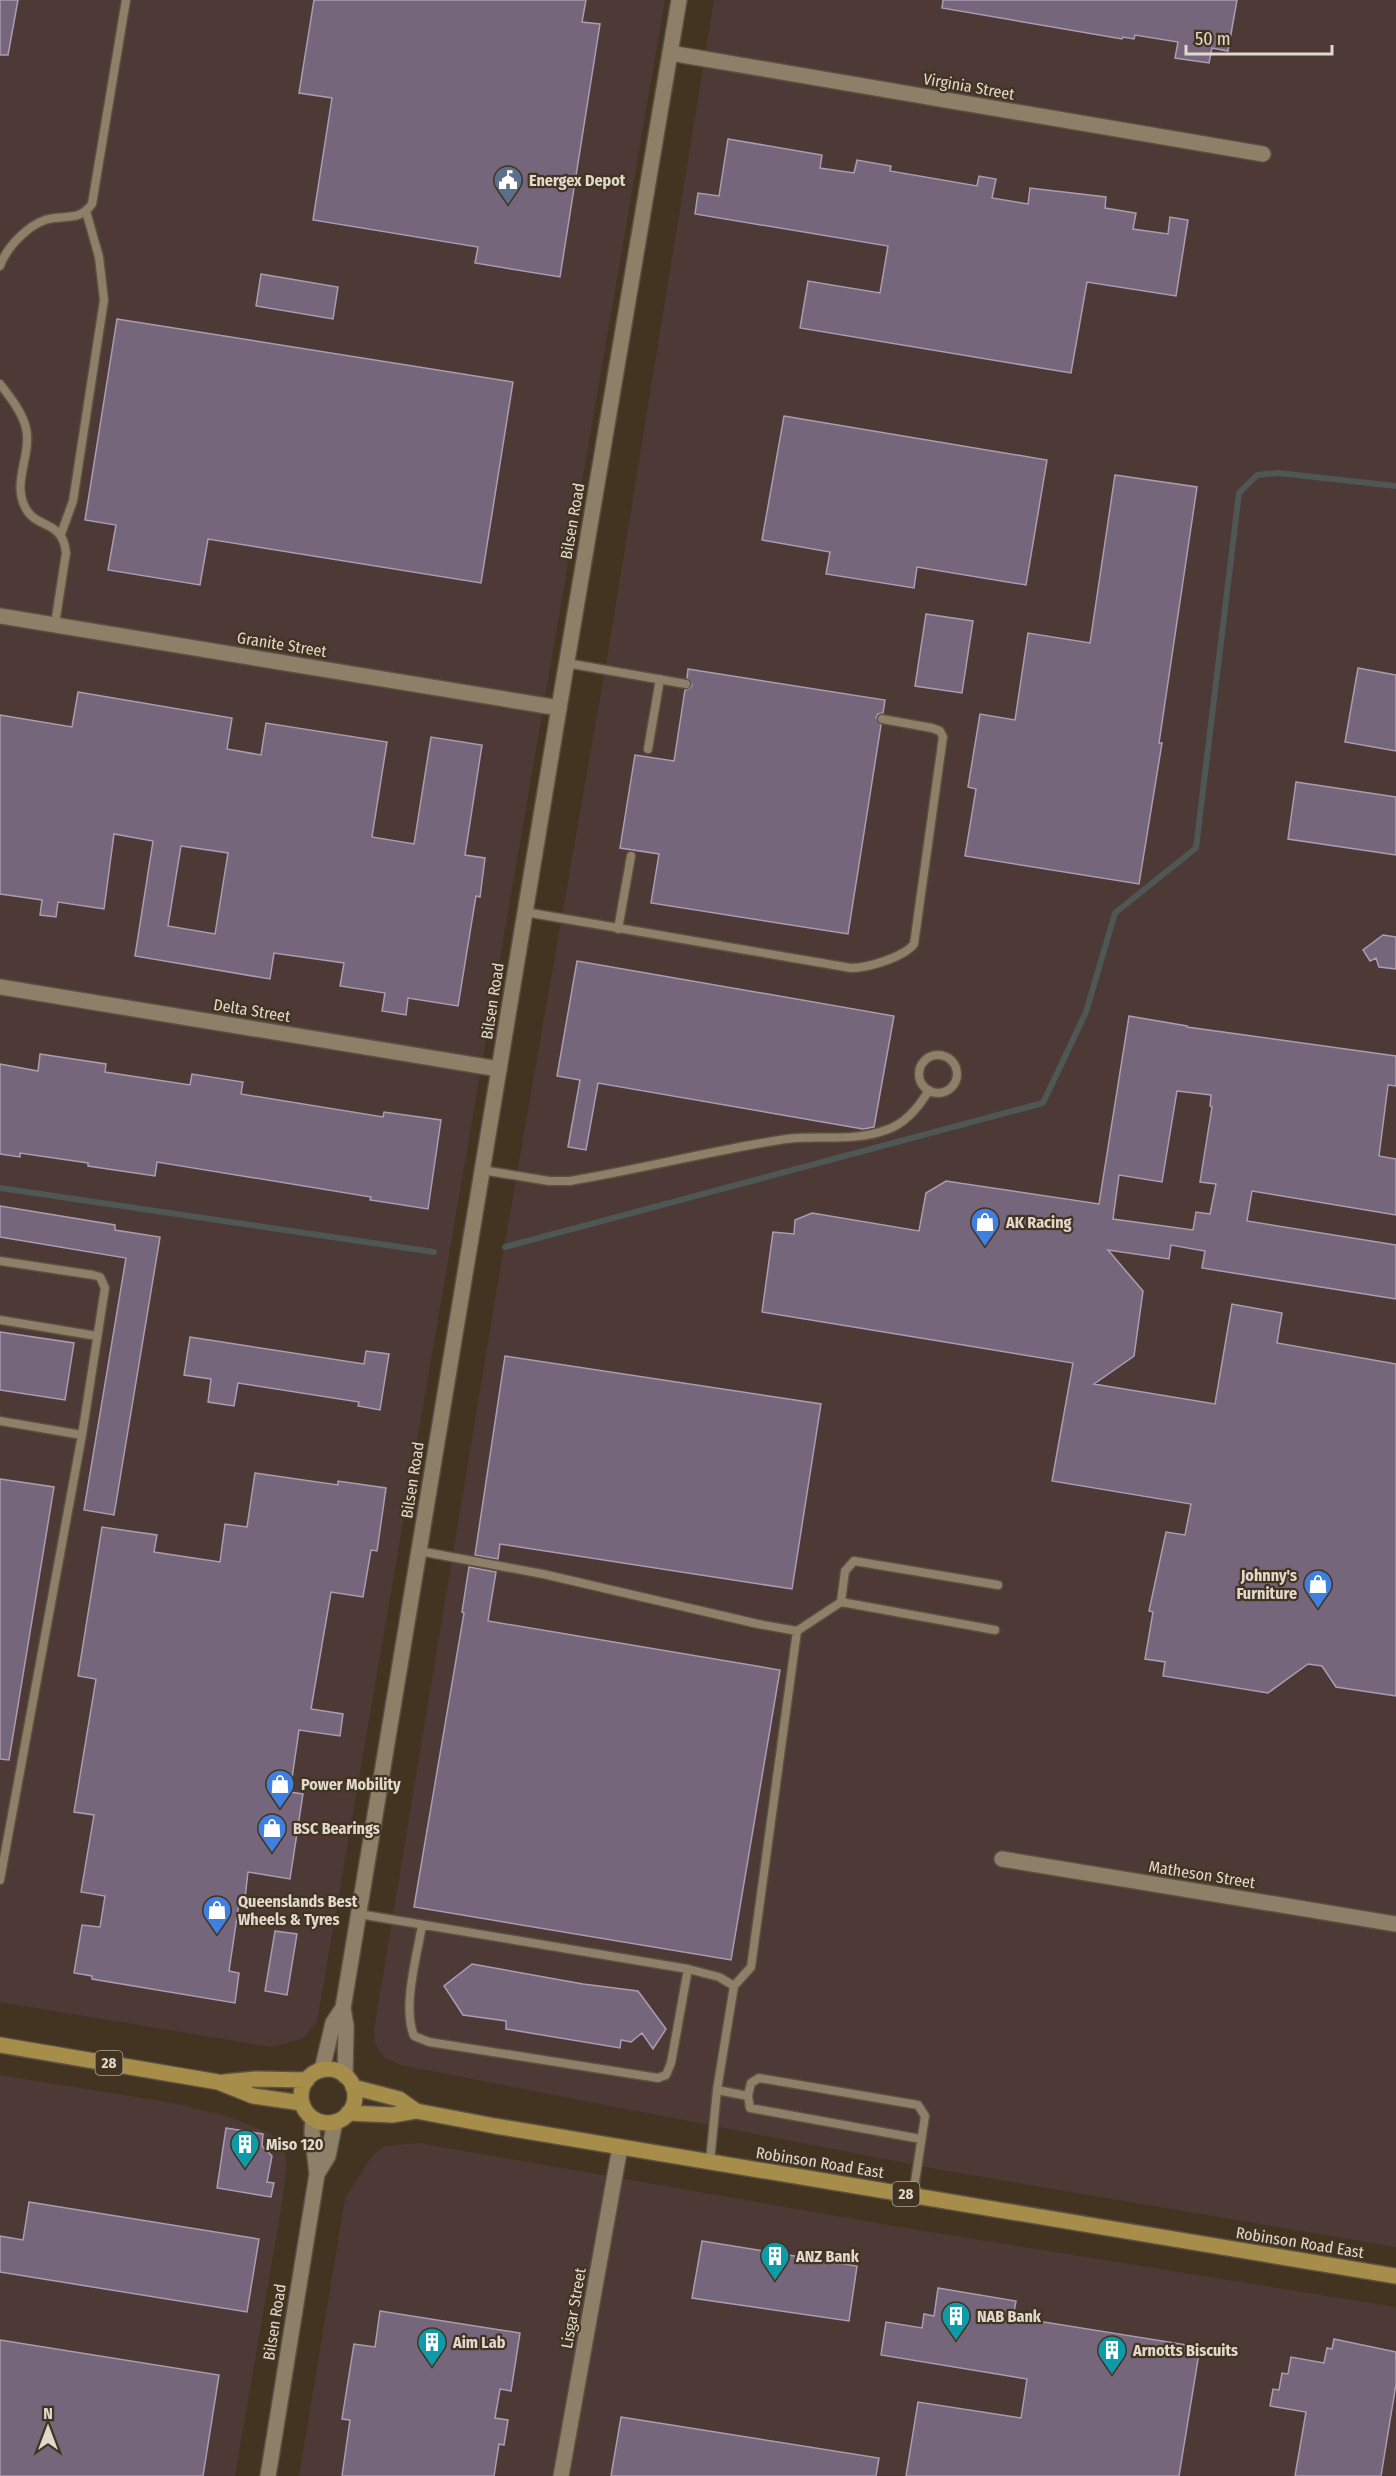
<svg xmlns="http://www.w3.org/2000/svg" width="1396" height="2476" viewBox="0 0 1396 2476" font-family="'Fira Sans Condensed',sans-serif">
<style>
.industrial{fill:#4d3936}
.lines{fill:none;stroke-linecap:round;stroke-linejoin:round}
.stream{stroke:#4e5754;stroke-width:6}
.building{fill:#76667b;stroke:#ac9cb2;stroke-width:1.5;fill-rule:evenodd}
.lane-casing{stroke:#5c5140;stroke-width:11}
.street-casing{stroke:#5c5140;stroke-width:18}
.secondary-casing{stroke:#5c5140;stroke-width:18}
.primary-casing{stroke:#5c5140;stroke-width:18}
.lane{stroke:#8e7f69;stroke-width:8}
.street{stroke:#8e7f69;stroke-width:15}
.secondary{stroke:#8e7f69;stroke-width:15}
.primary{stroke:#a68d4a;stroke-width:15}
.labels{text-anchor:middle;stroke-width:4.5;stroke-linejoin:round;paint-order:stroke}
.shield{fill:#423421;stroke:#b1a899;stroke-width:1.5}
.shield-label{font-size:15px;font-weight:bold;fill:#e1d9cd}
.street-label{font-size:16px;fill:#e1d9cd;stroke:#423421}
.poi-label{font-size:16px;font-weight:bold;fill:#e1d9cd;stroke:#423421;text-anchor:start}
</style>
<rect width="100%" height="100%" fill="#423421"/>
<path class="industrial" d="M0 0H665L317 2022 302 2039 271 2047 0 2002Z
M714 0H1396V2247L941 2170 400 2065 384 2057 375 2044 374 2029 498 1282 608 652Z
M0 2075 173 2103 227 2116 272 2134 285 2151 286 2170 282 2204 235 2476H0Z
M419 2143 900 2227 1396 2307V2476H299L345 2199 371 2157 384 2146Z"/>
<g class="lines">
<path class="stream" d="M0 1188 434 1252
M505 1247 1043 1103 1086 1012 1115 913 1196 848 1239 493 1257 475 1278 473 1396 486"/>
</g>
<path class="building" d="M0 0H18L8 55H0Z
M314 0H586L582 22 600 24 560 277 475 263 478 247 313 220 332 98 299 93Z
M943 0H1237L1228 51 1212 48 1209 63 1175 58 1178 42 1135 35 1134 39 1123 37 1122 39 942 8Z
M728 139 822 155 820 168 854 173 857 160 891 166 890 171 977 186 979 176 996 179 992 198 1028 204 1030 188 1106 197 1105 208 1136 213 1133 229 1168 234 1170 217 1188 220 1176 296 1087 282 1071 373 800 328 808 281 880 293 888 246 695 214 698 193 719 196Z
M261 274 338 287 333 319 256 306Z
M117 319 513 382 481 583 208 539 200 585 108 570 116 525 85 520Z
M784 416 1047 460 1026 585 917 567 914 588 826 574 830 552 762 540Z
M1115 475 1197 487 1159 743H1162L1139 884 965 856 976 789 968 787 980 714 1015 720 1028 633 1090 643Z
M926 614 973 621 962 693 915 686Z
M1358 668 1396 675V751L1345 742Z
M688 669 885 700 883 713 878 714 876 718 881 725 848 934 651 903 659 854 620 848 635 755 674 761 685 690 690 688 692 685 687 678Z
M78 692 232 718 227 749 261 755 266 723 387 742 372 837 414 844 431 737 482 745 465 855 485 858 480 897 476 896 458 1006 408 998 406 1015 382 1011 385 993 340 986 344 963 274 953 270 979 135 956 153 841 114 834 104 909 58 902 56 917 40 915 42 900 0 894V715L72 727ZM181 846 228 853 215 934 168 926Z
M1296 782 1396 797V855L1288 839Z
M1383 935 1396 937V969L1379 967 1376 958 1370 961 1363 950Z
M577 961 894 1016 874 1127 863 1129 598 1083 586 1150 568 1147 580 1080 557 1076Z
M1129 1016 1187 1026V1027L1396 1056V1086L1388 1085 1379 1156 1396 1159V1215L1252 1191 1247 1221 1396 1245V1299L1202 1268 1205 1251 1171 1245 1169 1259 1108 1250 1143 1291 1134 1356 1094 1384 1215 1404 1232 1304 1282 1313 1277 1343 1396 1364V1696L1336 1687 1322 1666 1308 1664 1268 1693 1163 1676 1165 1662 1145 1659 1153 1612 1149 1611 1166 1532 1185 1535 1191 1504 1052 1481 1073 1363 762 1312 773 1232 794 1234 795 1220 812 1213 919 1231 926 1193 946 1181 1099 1204ZM1177 1091 1211 1095 1210 1106 1212 1107 1200 1182 1216 1184 1210 1214 1196 1212 1193 1230 1113 1219 1119 1175 1162 1182Z
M40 1054 106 1064 105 1072 190 1085 192 1074 243 1082 241 1094 383 1117 384 1112 441 1120 428 1209 370 1200 371 1197 157 1162 155 1176 88 1166V1163L20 1153V1157L0 1154V1064L38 1071Z
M0 1206 115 1225V1230L160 1237 114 1515 84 1510 126 1258 0 1237Z
M0 1332 74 1343 65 1400 0 1390Z
M190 1337 364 1364 366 1351 389 1354 380 1410 358 1406 359 1402 238 1383 234 1406 208 1402 211 1379 184 1375Z
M505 1356 821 1404 792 1589 500 1544 498 1559 475 1555Z
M255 1473 338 1485V1481L386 1488 377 1551 371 1550 363 1597 331 1592 311 1709 343 1714 340 1736 299 1730 290 1792 303 1794 290 1879 248 1872 245 1898 240 1897 229 1971 239 1973 235 2003 92 1979V1976L74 1973 82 1925 100 1927 105 1896 81 1892 94 1815 74 1812 96 1679 78 1676 102 1527 157 1535 154 1552 220 1562 225 1524 247 1527Z
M0 1479 54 1487 9 1760 0 1759Z
M469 1567 496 1572 488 1621 780 1670 731 1960 414 1907 464 1613 462 1612Z
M275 1931 297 1934 287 1995 265 1991Z
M472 1964 583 1984 638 1991 666 2029 653 2049 642 2033 631 2042 621 2040 620 2048 506 2029V2021L463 2015 444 1986Z
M226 2128 263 2134 262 2146 272 2156 267 2182 274 2183 271 2197 217 2188Z
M29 2202 259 2239 247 2312 0 2272V2236L23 2240Z
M702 2241 857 2266 849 2321 692 2298Z
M938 2288 1016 2301 1013 2317 1200 2347 1179 2476H906L918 2402 1021 2418 1027 2379 881 2355 886 2322 922 2328 924 2314 934 2316Z
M380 2311 520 2333 511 2391 500 2389 495 2418 508 2420 504 2445 499 2444 494 2476H342L350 2420 342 2419 354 2344 375 2347Z
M1334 2339 1396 2352V2384L1381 2476H1295L1306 2412 1270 2406 1273 2389 1279 2390 1282 2373 1288 2374 1291 2357 1324 2363 1327 2348 1332 2349Z
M0 2340 219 2375 203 2476H0Z
M621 2417 879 2458 876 2476H611Z"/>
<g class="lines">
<g class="lane-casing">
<path id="lane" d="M0 266C7 246 32 220 54 218 70 216 81 219 92 204L126 0
M0 384C10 397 22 412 26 428 32 454 12 482 25 507 36 530 63 519 66 553L55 624
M61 534 73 501 104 300 99 257 86 211
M566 663 686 684
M648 749 660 679
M525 912 851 968C868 968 904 957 914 944L943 737 940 731 932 728 882 719
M618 929 631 856
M919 1074a19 19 0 1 1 38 0a19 19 0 1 1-38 0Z
M482 1170 549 1181H570C642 1169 713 1150 786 1139 819 1135 854 1142 886 1130 905 1124 919 1107 929 1090
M0 1261 93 1275 100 1277 105 1288 82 1435 0 1880
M0 1320 97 1336
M0 1421 82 1435
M419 1551 543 1574 758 1624 797 1631 752 1960 751 1967 734 1986
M841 1602 995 1630
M797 1631 841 1602 845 1571 854 1561 998 1585
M359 1914 688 1969 719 1977 734 1986 717 2090 710 2161
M422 1925C417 1956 402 2007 414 2036L429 2042 658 2078 666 2075 671 2063 688 1969
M717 2090 748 2096
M913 2195 925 2116 918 2105 759 2078 751 2083 748 2096 750 2108 921 2139"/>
</g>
<g class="street-casing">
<path id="street" d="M670 53 1263 154
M0 616 559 708
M0 987 499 1069
M1002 1859 1396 1924
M561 2476 620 2147"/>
</g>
<g class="secondary-casing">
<path id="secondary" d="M322 2070 333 2023 343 2008
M345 2076 346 2026 343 2008 559 708 679 0
M317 2174 328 2156 335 2122
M268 2476 317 2174 312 2132 313 2119"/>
</g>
<g class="primary-casing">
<path id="primary" d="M0 2045 218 2082 253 2096 302 2103
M301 2096a27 27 0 1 1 54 0a27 27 0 1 1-54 0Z
M224 2082 256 2079 307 2080
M353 2087 399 2099 416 2111
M348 2113 392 2115 416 2111 495 2126 1396 2276"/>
</g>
<use href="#lane" class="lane"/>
<use href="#street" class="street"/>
<use href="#secondary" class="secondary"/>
<use href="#primary" class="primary"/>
</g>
<defs>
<g id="civic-pin" transform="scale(1.5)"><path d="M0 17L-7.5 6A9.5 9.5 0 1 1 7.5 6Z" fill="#5c6f8a" stroke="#423421"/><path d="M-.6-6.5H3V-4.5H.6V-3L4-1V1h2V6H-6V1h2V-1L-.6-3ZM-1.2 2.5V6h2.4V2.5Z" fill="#fff"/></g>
<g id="shop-pin" transform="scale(1.5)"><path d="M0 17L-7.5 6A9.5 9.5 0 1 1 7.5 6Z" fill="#3f7fe0" stroke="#423421"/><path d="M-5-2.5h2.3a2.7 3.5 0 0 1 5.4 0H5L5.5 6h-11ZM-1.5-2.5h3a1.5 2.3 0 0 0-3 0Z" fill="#fff"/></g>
<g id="building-pin" transform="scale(1.5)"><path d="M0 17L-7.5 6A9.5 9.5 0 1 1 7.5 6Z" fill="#0f9aa8" stroke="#423421"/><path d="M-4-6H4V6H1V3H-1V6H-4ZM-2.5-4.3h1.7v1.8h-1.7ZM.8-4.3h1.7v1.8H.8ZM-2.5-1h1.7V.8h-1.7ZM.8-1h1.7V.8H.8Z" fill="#fff"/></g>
</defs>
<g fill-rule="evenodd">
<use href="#civic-pin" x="508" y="180"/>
<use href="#shop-pin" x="985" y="1222"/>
<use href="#shop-pin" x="1318" y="1584"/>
<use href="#shop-pin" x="280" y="1784"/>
<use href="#shop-pin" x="272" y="1828"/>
<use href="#shop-pin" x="217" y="1910"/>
<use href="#building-pin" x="245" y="2144"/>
<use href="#building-pin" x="775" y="2256"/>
<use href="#building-pin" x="956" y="2316"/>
<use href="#building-pin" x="432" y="2342"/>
<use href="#building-pin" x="1112" y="2350"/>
</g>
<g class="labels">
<g class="shield">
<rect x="95.5" y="2051" width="27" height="24" rx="4.5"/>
<rect x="892.5" y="2182" width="27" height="24" rx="4.5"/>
</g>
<g class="shield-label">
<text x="109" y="2068">28</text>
<text x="906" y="2199">28</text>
</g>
<g class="street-label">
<text transform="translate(969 86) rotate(10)" y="6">Virginia Street</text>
<text transform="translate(572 521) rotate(-80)" y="6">Bilsen Road</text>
<text transform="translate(282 644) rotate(9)" y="6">Granite Street</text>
<text transform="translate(492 1001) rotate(-81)" y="6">Bilsen Road</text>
<text transform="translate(252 1010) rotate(9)" y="6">Delta Street</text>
<text transform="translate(412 1480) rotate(-81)" y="6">Bilsen Road</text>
<text transform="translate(1202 1874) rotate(9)" y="6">Matheson Street</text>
<text transform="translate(820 2162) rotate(9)" y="6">Robinson Road East</text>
<text transform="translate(1300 2242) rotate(9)" y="6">Robinson Road East</text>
<text transform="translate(573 2308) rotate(-80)" y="6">Lisgar Street</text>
<text transform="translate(274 2322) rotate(-81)" y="6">Bilsen Road</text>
</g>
<g class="poi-label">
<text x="529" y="186">Energex Depot</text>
<text x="1006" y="1228">AK Racing</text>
<text x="1297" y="1581" text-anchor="end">Johnny's<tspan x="1297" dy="18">Furniture</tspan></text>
<text x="301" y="1790">Power Mobility</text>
<text x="293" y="1834">BSC Bearings</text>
<text x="238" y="1907">Queenslands Best<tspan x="238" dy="18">Wheels &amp; Tyres</tspan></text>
<text x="266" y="2150">Miso 120</text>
<text x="796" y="2262">ANZ Bank</text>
<text x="977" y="2322">NAB Bank</text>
<text x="453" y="2348">Aim Lab</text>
<text x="1133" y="2356">Arnotts Biscuits</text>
</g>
</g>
<g transform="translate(48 2428)" stroke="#423421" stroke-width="4.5" paint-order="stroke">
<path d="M0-4.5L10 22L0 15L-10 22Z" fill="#e1d9cd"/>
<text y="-9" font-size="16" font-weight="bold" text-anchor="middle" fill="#e1d9cd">N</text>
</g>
<path d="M1186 45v9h146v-9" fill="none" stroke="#e1d9cd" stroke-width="3"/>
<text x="1195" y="45" font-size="18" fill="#e1d9cd" stroke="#423421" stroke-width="4.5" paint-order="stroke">50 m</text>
</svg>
